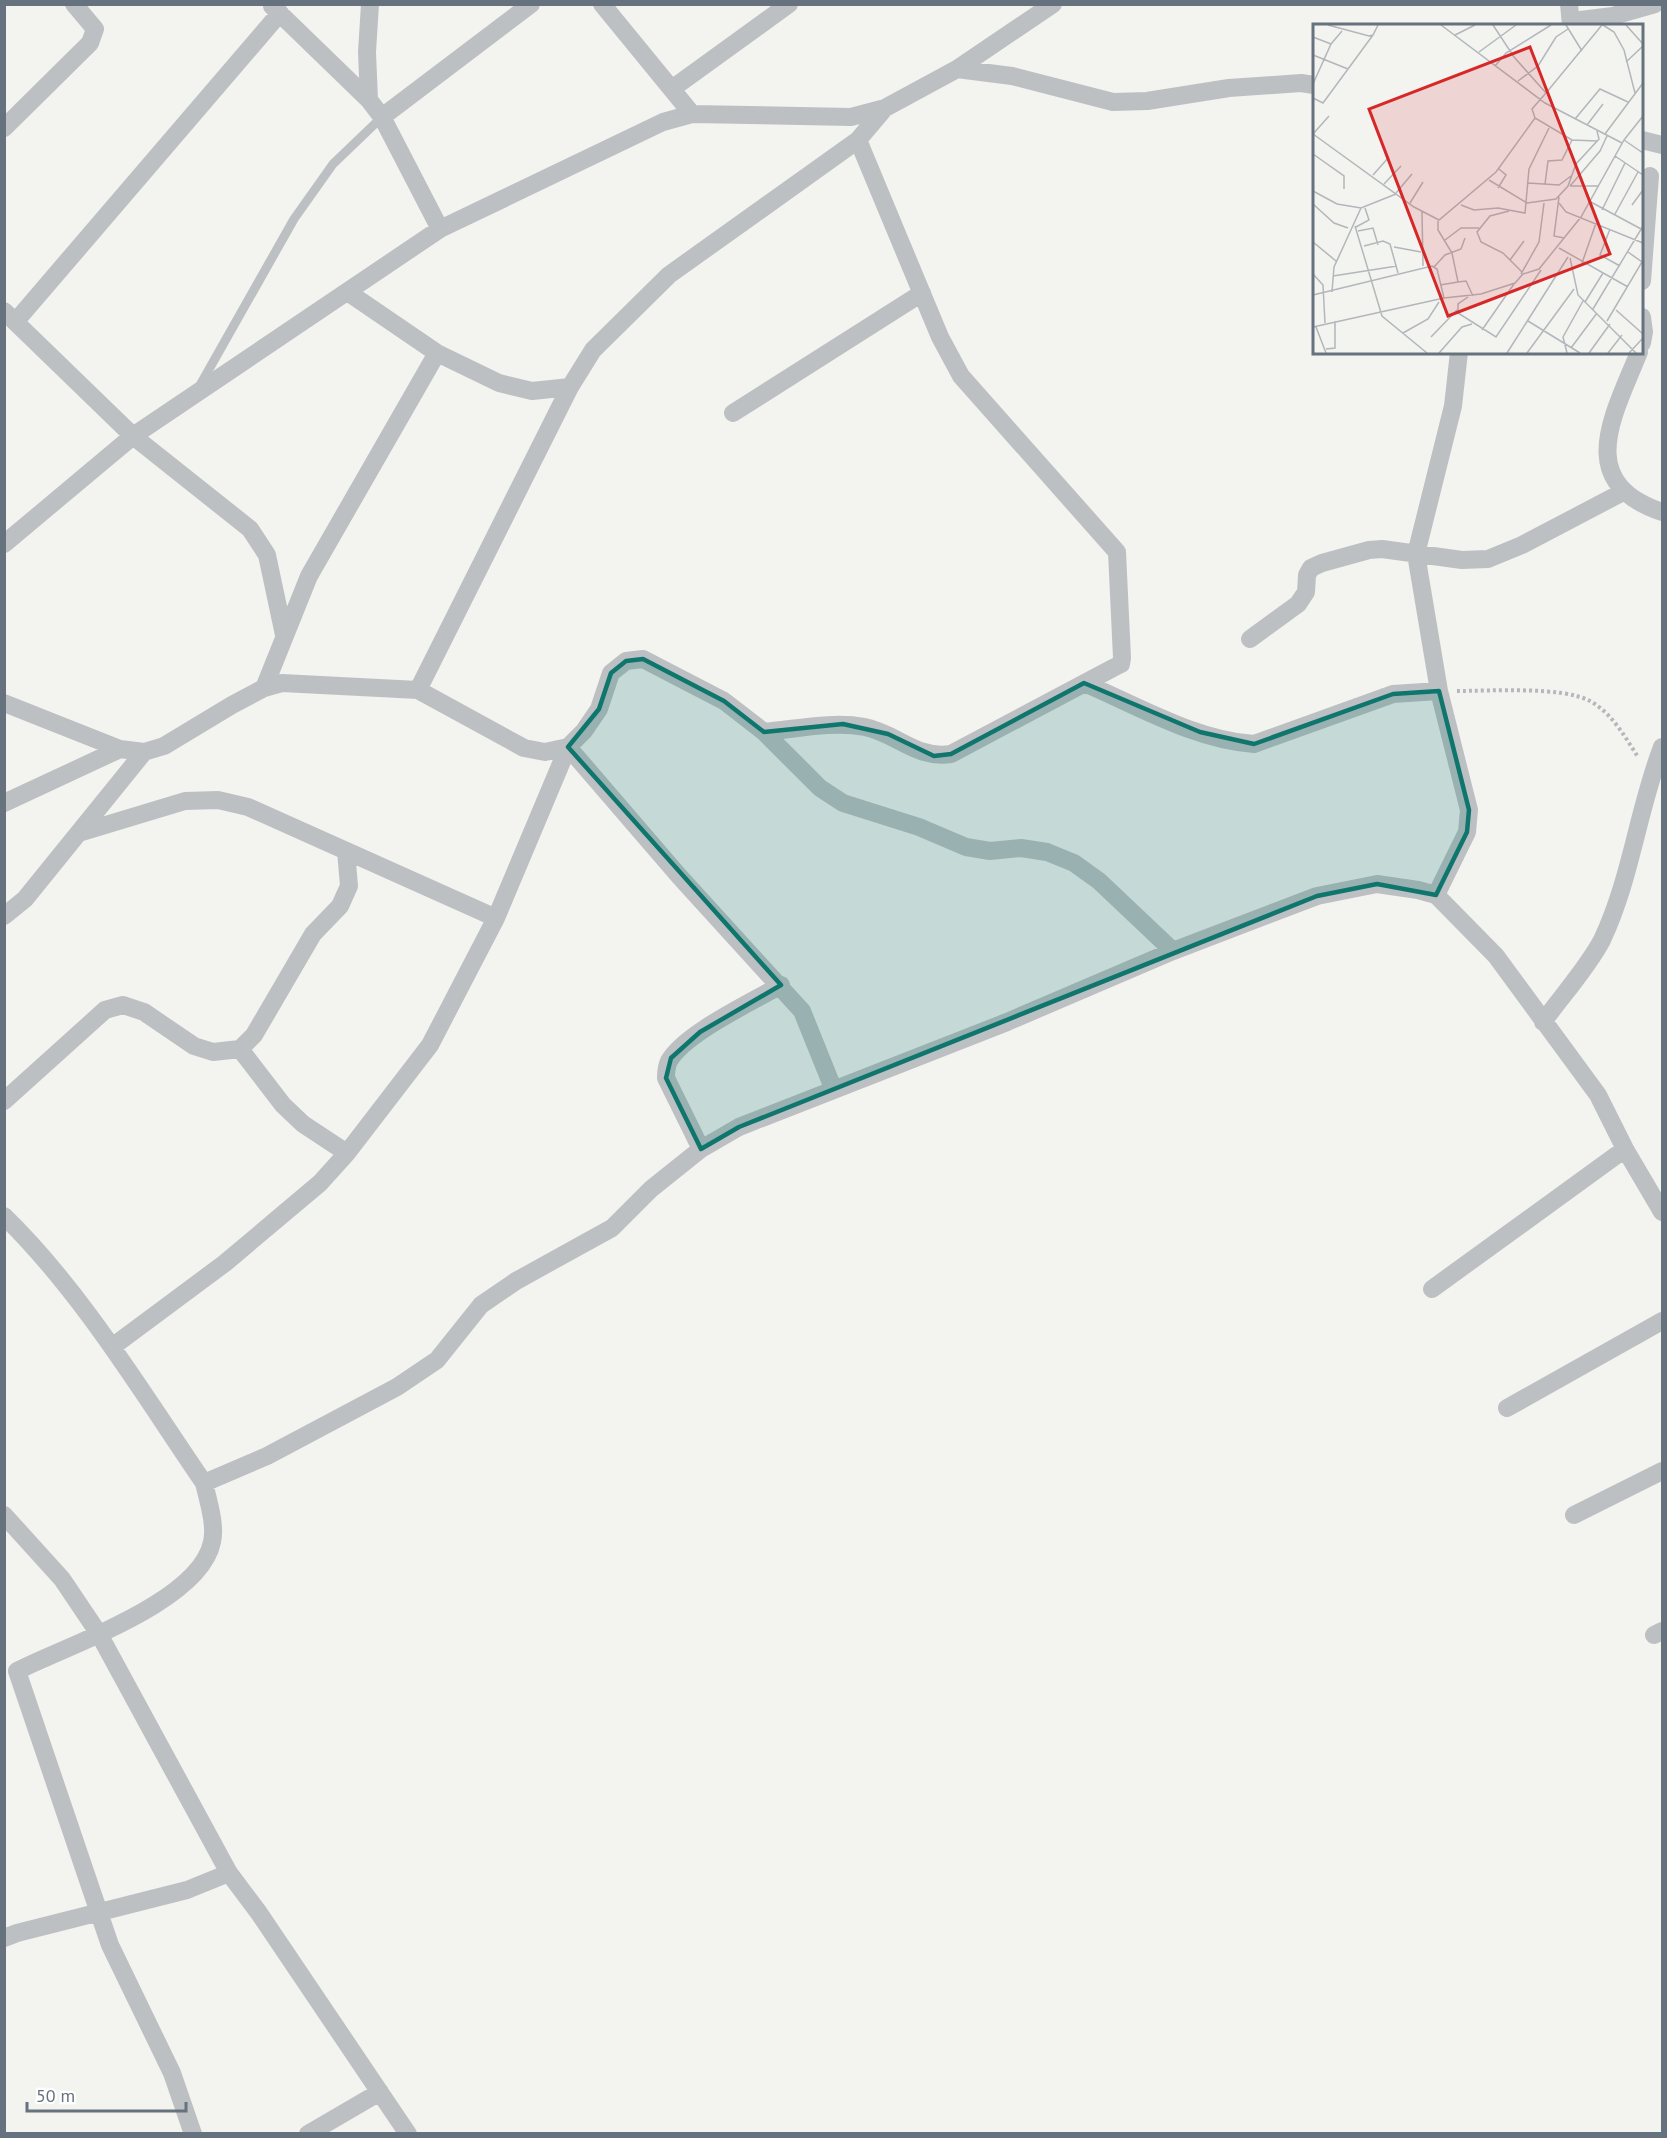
<svg xmlns="http://www.w3.org/2000/svg" width="1667" height="2138" viewBox="0 0 1667 2138" font-family="'PT Sans',sans-serif">
<style>
.lines{fill:none;stroke-linecap:round;stroke-linejoin:round}
.path{stroke:#b5b8ba;stroke-width:4;stroke-dasharray:3 3;stroke-linecap:butt}
.service{stroke:#bdc0c3;stroke-width:9}
.minor{stroke:#bdc0c3;stroke-width:18}
.marked{fill:#0f766e;fill-opacity:0.2;stroke:#0f766e;stroke-width:4.5;stroke-linejoin:round}
.inset-road{fill:none;stroke:#b2b7bb;stroke-width:1.5}
.view{fill:#d62828;fill-opacity:0.15;stroke:#d62828;stroke-width:3}
.inset-edge{fill:none;stroke:#66727d;stroke-width:3}
</style>
<rect width="100%" height="100%" fill="#f3f3f0"/>
<g class="lines">
<path class="path" d="M1457 691C1490 691 1562 686 1590 701 1612 713 1625 737 1638 757"/>
<path class="service" d="M199 387 294 219 333 164 382 117"/>
<path class="minor" d="M602 4 692 114
M1569 4 1571 26
M272 6 369 100 382 117 440 229
M1572 21 1613 16 1655 4
M957 69 1053 4
M673 88 789 4
M369 100 367 52 370 4
M382 117 531 4
M4 128 90 43 95 29 74 4
M1642 140 1662 145
M1642 281 1650 176
M4 311 133 436 250 529 267 555 284 635
M1642 317 1644 332 1642 343
M16 321 280 13
M1639 352C1614 415 1573 482 1662 512
M437 353 499 383 532 391 570 387
M733 413 922 293
M4 544 133 436 440 229 663 122 692 114 851 117 885 108 957 69 1012 76 1113 102 1147 101 1229 88 1301 83 1314 85
M1250 639 1298 604 1306 592 1307 575 1311 568 1322 563 1369 550 1382 549 1462 560 1488 559 1522 545 1623 492
M1084 683C1138 706 1195 740 1254 744L1393 694 1439 691
M264 688 309 576 437 353 349 293
M418 690 570 387 593 350 669 275 858 140 885 108
M4 703 120 749 144 752 164 746 232 705 264 688 282 683 418 690 524 748 545 752 568 747
M764 732C797 729 832 721 865 727 898 734 915 759 951 754L1113 668 1121 664 1122 658 1117 552 961 376 940 337 858 140
M568 747 679 876 802 1011 833 1088
M4 803 120 749
M79 833 185 801 218 800 248 807 496 918
M1436 895 1467 832 1469 810 1439 691 1416 554 1453 406 1459 352
M4 916 25 899 144 752
M1543 1022C1561 997 1588 967 1602 940 1631 879 1638 809 1662 747
M240 1049 283 1105 303 1124 347 1153
M4 1101 105 1010 123 1005 144 1012 194 1046 213 1052 240 1049 254 1035 313 934 340 906 349 886 346 851
M701 1149 666 1078C666 1072 666 1067 669 1061 685 1033 752 1002 781 985
M4 1216C82 1292 143 1394 204 1483 208 1500 216 1525 212 1542 200 1602 68 1645 17 1671L110 1945 172 2073 193 2134
M1432 1289 1625 1149
M112 1347 225 1263 320 1183 347 1153 430 1045 496 918 568 747 584 731 599 709 611 673 626 661 643 659 724 701 764 732 820 788 843 803 919 827 966 847 990 851 1021 848 1047 852 1074 863 1099 881 1173 951
M1507 1408 1662 1321
M204 1483 267 1456 397 1387 437 1360 481 1305 516 1281 612 1228 651 1189 701 1149 739 1127 1007 1022 1173 951 1317 896 1377 884 1418 890 1436 895 1496 956 1598 1095 1625 1149 1662 1212
M4 1515 62 1579 99 1634 229 1873 259 1913 408 2134
M1574 1515 1662 1471
M1654 1635 1662 1631
M4 1938 17 1933 187 1890 229 1873
M308 2134 380 2092"/>
</g>
<path class="marked" d="M643 659 724 701 764 732 843 724 888 734 934 756 951 754 1084 683 1200 732 1254 744 1393 694 1439 691 1469 810 1467 832 1436 895 1377 884 1317 896 739 1127 701 1149 666 1078 671 1058 700 1032 781 985 568 747 599 709 611 673 626 661Z"/>
<g transform="translate(1313 24)">
<rect width="330" height="330" fill="#f3f3f0"/>
<path class="inset-road" d="M15 1 56 12 60 11 65 1M128 1 232 79 309 119M180 1 201 33 233 69 219 85 222 94 259 116 284 117M253 1 269 27M290 1 301 8 311 26 322 69M313 1 330 20M142 11 162 1M0 13 18 20M166 28 203 1M0 31 35 45M313 38 330 22M182 42 193 29 238 1M205 57 225 42 243 13 255 5M0 60 18 20 29 7M233 69 289 1M0 74 10 79 60 11M262 95 287 65 315 78M274 101 290 80M0 110 101 183 126 196 183 148 222 94M0 110 16 92M292 110 330 59M311 116 330 129M0 130 31 152V165M302 132 330 151M60 151 76 133M176 156 214 179 243 175 255 162 263 140 286 115 284 107M215 159 246 161 258 152M71 160 88 142M232 160 235 137 249 136 259 116M257 162 287 127 294 112M257 162H285M185 164 193 151 186 145M0 167 24 180 48 184 83 170M83 169 99 150M246 173 241 212 251 214M276 177 330 206M97 179 110 158M246 179 253 188 330 219M0 180 21 199 35 204M148 181 161 186 185 184 212 189 216 145 236 104M319 181 330 166M289 186 312 139M196 187 177 192 164 208 168 218 190 229 209 248M109 188 110 242M302 190 325 148M125 197V206L139 229 145 258 153 257 160 272M42 202 69 292 114 329M43 203 56 196 52 184M297 205 287 231 307 242M45 207 60 204 65 221M132 216 148 204H166M0 218 23 237M51 222 70 217 77 220 85 249M81 223 108 228M246 224 315 263M257 234 265 271 323 329M197 236 211 217M269 239 283 199M121 243 132 231 148 225 152 214M0 250 10 261 12 299M208 250 226 218 231 179M20 252 84 242M127 261 145 258M19 268 21 243 48 184M0 271 119 242 124 245 131 274M155 273 145 280V289L183 313 228 246M272 278 290 249M280 285 330 202M303 286 330 310M215 297 267 329M294 297 329 238 315 228M0 303 131 274 168 270 202 259 210 250 226 245 268 193 311 116 330 92M3 303 13 329M169 306 201 260M90 309 115 295 126 278M118 313 144 286M258 324 284 289M13 325 22 324V297M126 329 149 303 159 300M194 329 255 233M214 329 261 265M254 329 250 313 270 277M276 329 297 300M295 329 309 311M316 329 330 314"/>
<path class="view" d="M217 23 297 230 135 292 56 85Z"/>
<rect width="330" height="330" class="inset-edge"/>
</g>
<rect width="1667" height="2138" fill="none" stroke="#66727d" stroke-width="12"/>
<path d="M27 2102v9h159v-9" fill="none" stroke="#66727d" stroke-width="3"/>
<text x="36" y="2102" font-size="18" fill="#66727d" stroke="#ffffff" stroke-width="4.5" paint-order="stroke">50 m</text>
</svg>
